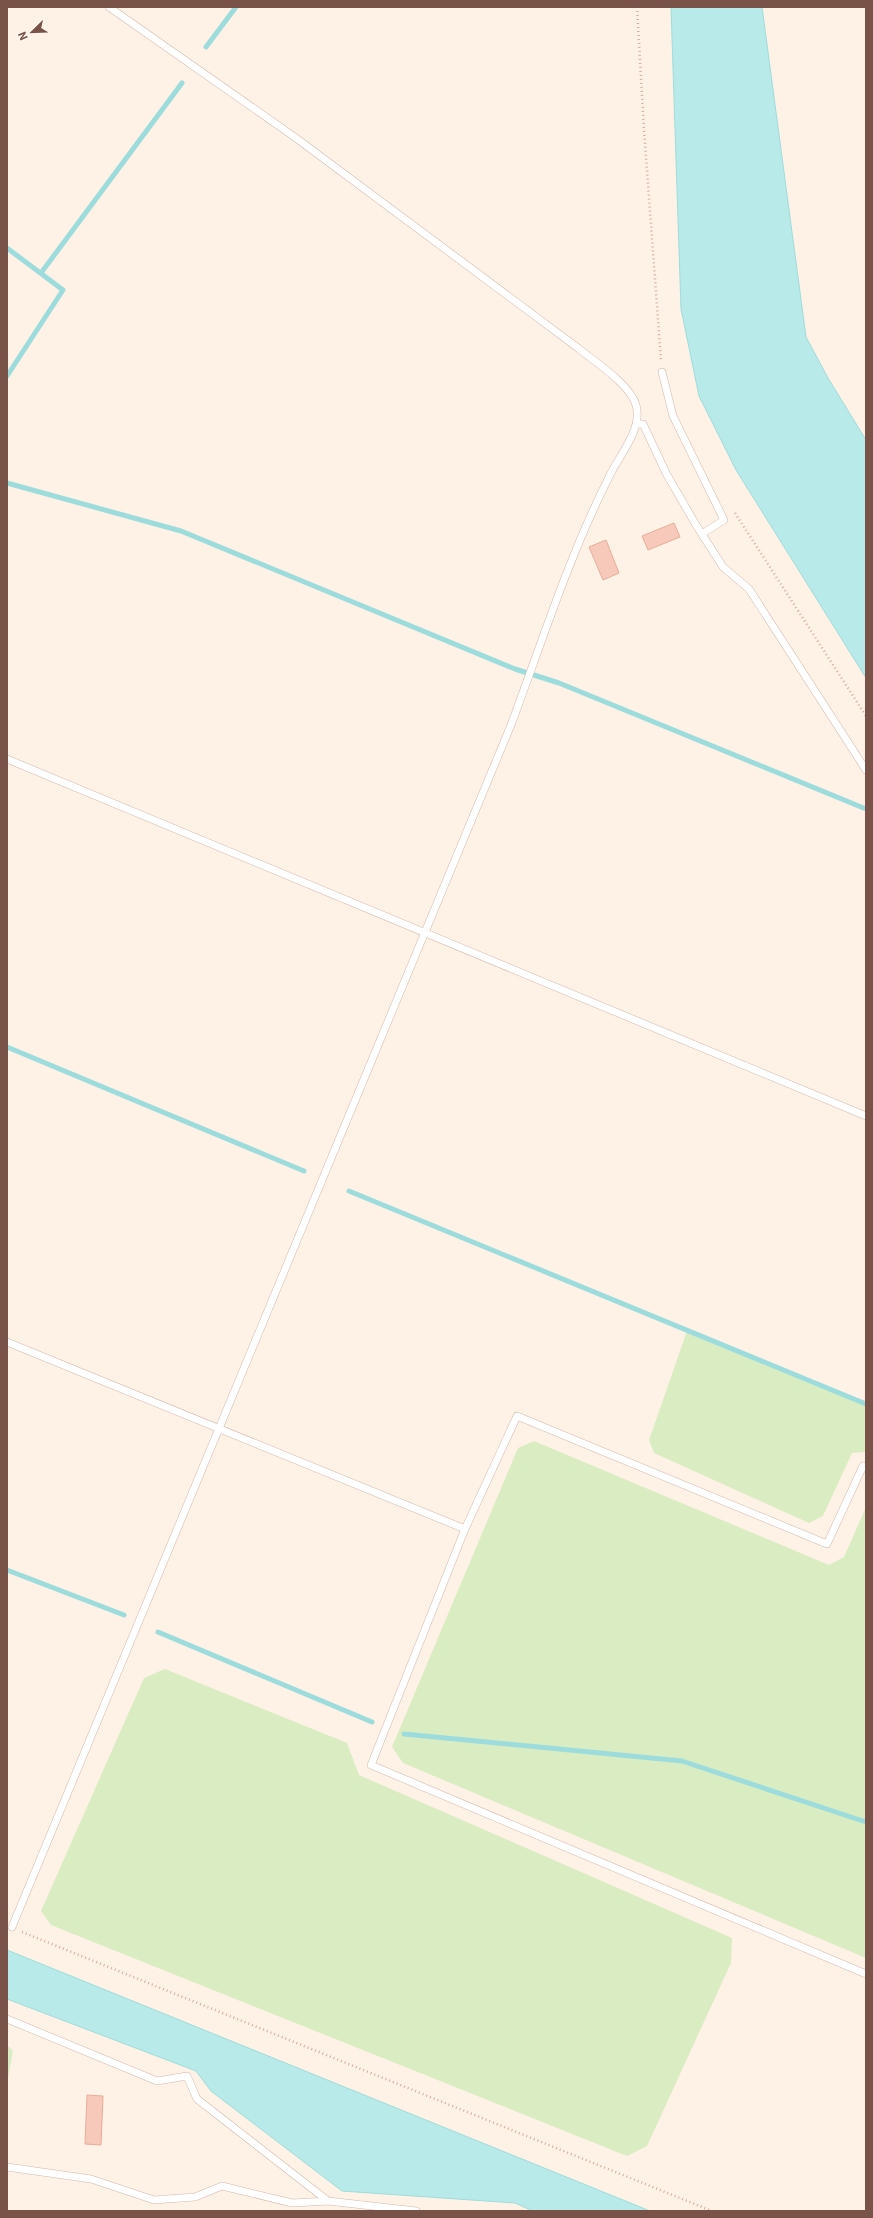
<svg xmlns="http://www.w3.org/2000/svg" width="873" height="2218" viewBox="0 0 873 2218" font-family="Roboto,sans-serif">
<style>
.green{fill:#daedc2}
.water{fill:#b8eae9;stroke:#9ddcdc}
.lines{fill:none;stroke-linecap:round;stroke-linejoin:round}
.stream{stroke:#9ddcdc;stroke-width:5}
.building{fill:#f6c9ba;stroke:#eaac99}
.lane-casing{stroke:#d3b8ac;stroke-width:8}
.path{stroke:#dbac9d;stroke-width:2.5;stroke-dasharray:1 3;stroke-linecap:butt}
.lane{stroke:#fff;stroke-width:7}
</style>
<rect width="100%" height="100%" fill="#fef1e5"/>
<path class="green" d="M687 1331 866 1404V1452L852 1453 823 1516 809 1523 654 1453 649 1440Z
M534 1441 829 1565 844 1557 866 1507V1958L403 1763 392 1747 518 1448Z
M165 1669 347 1743 359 1775 732 1938 731 1963 647 2146 627 2156 51 1925 41 1911 144 1678Z
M7 2045 13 2051 7 2084Z"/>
<path class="water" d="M671 7H762L806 337 828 378 866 440V678L736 470 699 396 681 309Z
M7 1950 623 2200 650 2211H533L515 2203 342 2191 211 2091 196 2071 7 1999Z"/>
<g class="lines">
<path class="stream" d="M206 47 236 7
M7 248 63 290 7 376
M41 273 182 83
M7 483 181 531 515 669 559 683 866 809
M7 1047 304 1171
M349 1191 866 1404
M7 1570 124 1615
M158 1632 372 1722
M404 1734 682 1761 866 1822"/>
</g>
<path class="building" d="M674 523 680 537 648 550 642 536Z
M606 540 619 573 603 580 589 547Z
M87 2095 103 2096 101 2145 85 2144Z"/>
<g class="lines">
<g class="lane-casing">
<path id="lane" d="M662 372 673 416 724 520 702 534
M636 424H643L666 473 696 525 723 567 749 589 866 770
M7 759 866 1116
M7 1342 465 1529
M866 1468 863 1466 827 1544 517 1416 465 1529 371 1765 866 1974
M12 1927 511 725C542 642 569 556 609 477 619 455 643 430 636 405 630 384 595 362 578 348L296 138 109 7
M7 2019 157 2081 187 2076 197 2099 328 2201
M7 2167 91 2179 154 2200 195 2197 222 2186 292 2203 328 2201 416 2211"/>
</g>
<path class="path" d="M637 7 644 130 661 360
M735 513 866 716
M22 1932 712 2211"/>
<use href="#lane" class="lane"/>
</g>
<rect width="873" height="2218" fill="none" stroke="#795248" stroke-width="16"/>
<g transform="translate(32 32) rotate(247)" stroke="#fff5ed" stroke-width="3" paint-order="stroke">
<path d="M0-3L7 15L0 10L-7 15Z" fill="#795248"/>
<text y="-6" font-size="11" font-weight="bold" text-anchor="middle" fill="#795248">N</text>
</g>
</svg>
